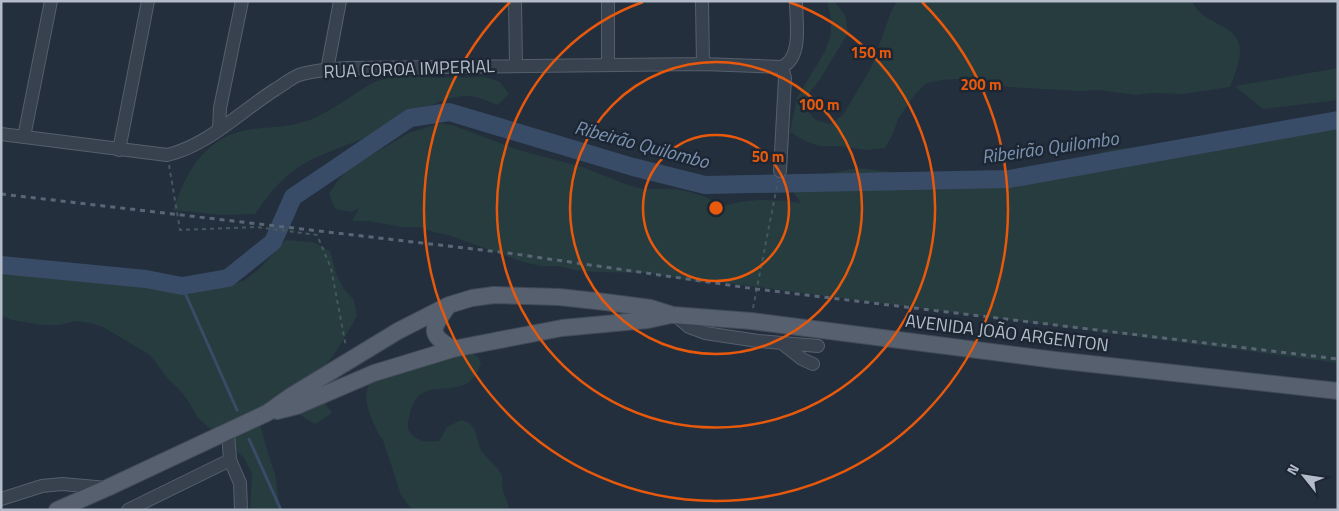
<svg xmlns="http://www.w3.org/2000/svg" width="1339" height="511" viewBox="0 0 1339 511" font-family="'Titillium Web',sans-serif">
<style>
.green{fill:#263c3f}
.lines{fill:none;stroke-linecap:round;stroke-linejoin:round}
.stream{stroke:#394c67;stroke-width:3}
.river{stroke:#394c67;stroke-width:18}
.minor-casing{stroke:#565f6c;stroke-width:14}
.major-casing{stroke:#414a57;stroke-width:18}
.path{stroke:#44595c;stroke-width:2;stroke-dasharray:4 4;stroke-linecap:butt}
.minor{stroke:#38414e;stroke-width:12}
.major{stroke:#56606e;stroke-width:16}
.rail{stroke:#5a6575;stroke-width:3;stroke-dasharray:5 5;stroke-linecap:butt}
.ring{fill:none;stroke:#e8590c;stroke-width:2.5}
.labels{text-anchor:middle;stroke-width:5;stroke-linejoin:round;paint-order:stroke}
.street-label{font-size:18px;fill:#b4bcc9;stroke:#1d2633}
.water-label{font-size:19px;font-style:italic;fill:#7c92b1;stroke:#1d2633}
.centre{fill:#e8590c;stroke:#1d2633;stroke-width:2.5}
.ring-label{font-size:15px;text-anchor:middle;font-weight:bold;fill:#e8590c;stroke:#1d2633;stroke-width:5;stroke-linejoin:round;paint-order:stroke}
</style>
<rect width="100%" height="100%" fill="#242f3e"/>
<path class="green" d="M827 1H834L845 15 848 33 819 81 810 92 806 109 816 120 830 124 843 115 871 68 891 12 897 1H1192C1201 26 1241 22 1240 53 1239 64 1234 77 1230 87L1183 94 1152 93 1136 95 1098 90 1079 91 1009 87 958 79 942 80 927 83 916 93 898 119 893 134 885 148 867 150 836 146H819L805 141 790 132 797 98 825 51 831 35V18Z
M1338 68V100L1263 109 1235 86Z
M402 76 435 78 485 77 500 82 509 94 498 105C488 101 477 96 466 96 438 96 397 124 372 135 347 146 322 152 299 167 281 178 267 197 255 214L222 215 173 210C188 168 206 135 254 129 270 127 287 127 303 122 325 116 349 97 369 85 379 79 391 78 402 76Z
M1338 120V363L705 280 703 283 648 273 595 272 575 270 558 266H541L523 262 448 235 433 232 419 227H402L368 221H352L359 208 351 212 335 209 329 194 338 180 350 168 409 133 440 123 455 126 519 150 582 167 628 185 643 189H675L690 192 705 197 724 206C748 198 776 199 801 203L791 189 794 182 801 178 859 168 892 172 915 181 949 182 1001 174 1031 172 1110 150 1186 141 1249 131 1275 125H1300Z
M286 240 313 242 330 251 337 276 344 289 354 300 357 316 334 355 324 366 321 398 332 413 315 424 285 406 260 425 269 456 275 474 280 510H250L252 473 244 458 233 448 223 436 208 427 197 417 189 402 180 390 169 380 150 355 105 328 91 323 76 321 60 325H43L12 320 1 316V265L43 268 62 265 76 270 91 273 102 271 121 273 167 286 199 288 216 287 231 285 245 280 258 270Z
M471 353 478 357 481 363C479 370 475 378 469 382 446 397 417 375 409 418 407 425 407 431 413 436 420 442 430 442 439 441L447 427 461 420 469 423 474 428 481 451 498 469 502 475 503 491 510 510H412L401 495 383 440 380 436C370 417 356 390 378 375Z"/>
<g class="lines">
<path class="stream" d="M182 286 237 410
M249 439 281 510"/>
<path class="river" d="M1 265 146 279 182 286 228 278 273 242 293 197 410 118 449 112 633 167 705 185 1009 179 1338 120"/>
<g class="minor-casing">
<path id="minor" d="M515 1 516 65
M608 1V65
M702 1 703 64
M782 67C803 57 796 22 796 1
M327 70 340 1
M219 129 220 108 242 1
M1 134 167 155C207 146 241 111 276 89 283 85 291 78 299 75 315 70 332 69 349 68L703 64 782 67
M24 137 51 1
M119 150 148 1
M780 171 785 78 782 67
M675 315 689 327 705 333 758 341 818 346
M783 344 802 359 813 364
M228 431 230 460 240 483 241 510
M1 499 42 486 62 484 107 488
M128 510 230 460"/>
</g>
<g class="major-casing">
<path id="major" d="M448 306C432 329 427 333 453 349
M277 411 297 406 374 373 453 349 562 328 648 320 671 315
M57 510 107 488 267 413 291 396 398 331 449 305 472 298 494 295 559 297 605 302 651 308 673 315 751 321 1055 360 1338 391"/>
</g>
<path class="path" d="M169 165 180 230 257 227 317 235 331 268 346 347
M753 308 778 181"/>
<use href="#minor" class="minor"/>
<use href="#major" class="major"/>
<path class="rail" d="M1 194 508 253 756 289 1338 359"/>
</g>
<g class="ring">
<circle cx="716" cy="208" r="73"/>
<circle cx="716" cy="208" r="146"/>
<path d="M789 2A219 219 0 1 1 643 2"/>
<path d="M922 2A292 292 0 1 1 510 2"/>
</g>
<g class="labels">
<g class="street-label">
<text transform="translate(409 69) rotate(-2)" y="6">RUA COROA IMPERIAL</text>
<text transform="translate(1007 333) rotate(7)" y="6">AVENIDA JOÃO ARGENTON</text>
</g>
<g class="water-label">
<text transform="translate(642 144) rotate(15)" y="7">Ribeirão Quilombo</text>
<text transform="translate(1050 147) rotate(-8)" y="7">Ribeirão Quilombo</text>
</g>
</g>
<circle cx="716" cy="208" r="8" class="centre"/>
<g class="ring-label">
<text x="871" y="58">150 m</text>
<text x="981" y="90">200 m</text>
<text x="819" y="110">100 m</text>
<text x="768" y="162">50 m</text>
</g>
<rect width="1339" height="511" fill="none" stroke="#b4bcc9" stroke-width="5"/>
<g transform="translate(1304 476) rotate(300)" stroke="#1d2633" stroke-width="4" paint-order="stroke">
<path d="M0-4L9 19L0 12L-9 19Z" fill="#b4bcc9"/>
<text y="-8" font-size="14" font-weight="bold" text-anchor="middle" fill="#b4bcc9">N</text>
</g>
</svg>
